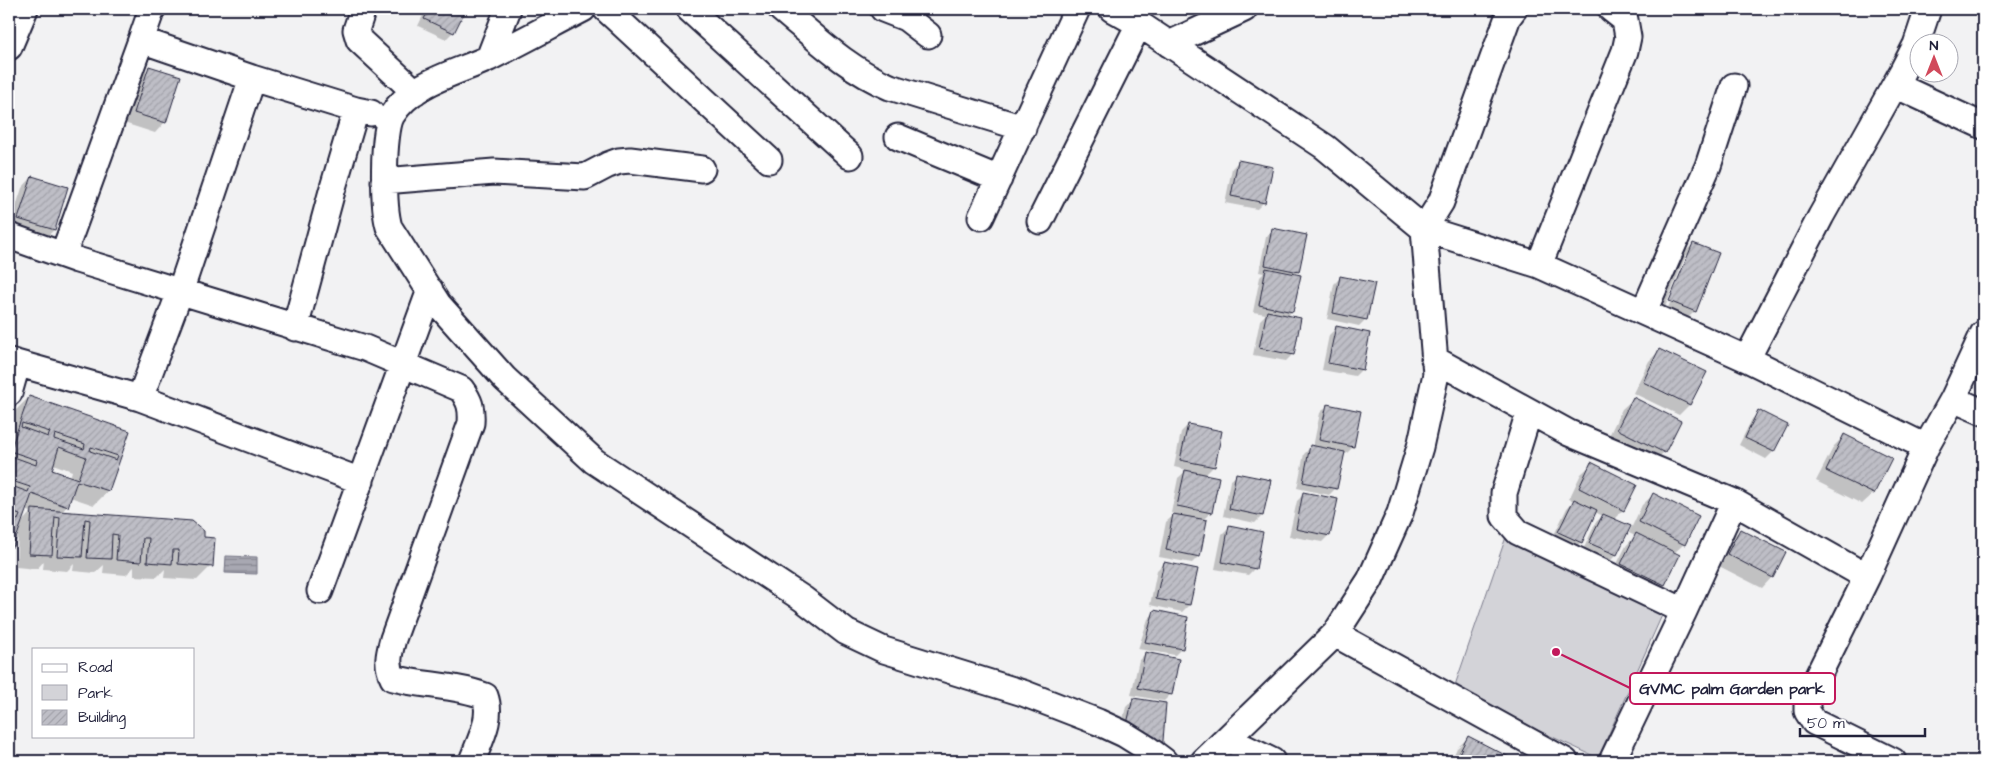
<svg xmlns="http://www.w3.org/2000/svg" width="1992" height="770" viewBox="0 0 1992 770" font-family="'Architects Daughter',sans-serif">
<style>
.park{fill:#d3d3d8;stroke:#7a7a8a}
.water{fill:url(#water-rules);stroke:#727282}
.shadow{fill:#0003;fill-rule:evenodd}
.building{fill:url(#building-hatch);stroke:#22223b;fill-rule:evenodd}
.lines{fill:none;stroke-linecap:round;stroke-linejoin:round}
.minor-casing{stroke:#22223b;stroke-width:29}
.minor{stroke:#fff;stroke-width:25}
.leader{fill:none;stroke:#c2185b;stroke-width:2}
.callout-dot{fill:#c2185b;stroke:#fff;stroke-width:2}
.callout{fill:#fff;stroke:#c2185b;stroke-width:2}
.callout-label{font-size:16px;text-anchor:middle;font-weight:bold;fill:#22223b}
</style>
<defs>
<pattern id="water-rules" width="6" height="5" patternUnits="userSpaceOnUse" patternTransform="scale(1.25)"><rect width="6" height="5" fill="#a8a8b2"/><path d="M0 2.5h6" fill="none" stroke="#888892"/></pattern>
<pattern id="building-hatch" width="6" height="6" patternUnits="userSpaceOnUse" patternTransform="scale(1.25)"><rect width="6" height="6" fill="#bebec6"/><path d="M-1 1l2-2M0 6l6-6M5 7l2-2" fill="none" stroke="#a3a3ab"/></pattern>
</defs>
<rect width="100%" height="100%" fill="#f2f2f3"/>
<filter id="ink" filterUnits="userSpaceOnUse"><feTurbulence type="fractalNoise" baseFrequency=".02" numOctaves="2"/><feDisplacementMap in="SourceGraphic" scale="10" xChannelSelector="R" yChannelSelector="G"/><feConvolveMatrix kernelMatrix="1 2 1 2 8 2 1 2 1" color-interpolation-filters="sRGB"/></filter>
<g filter="url(#ink)">
<path class="park" d="M1507 534 1663 613 1598 758 1453 691Z"/>
<path class="water" d="M226 556 257 557V574L225 573Z"/>
<path class="shadow" d="M426 9H451L462 14 453 32 446 39 418 26Z
M149 68 165 122 155 133 124 123 139 78Z
M1239 161 1264 202 1257 209 1225 203 1232 168Z
M32 177 54 230 43 240 9 228 22 188Z
M1273 230 1298 271 1294 275 1292 311 1287 317 1293 354 1286 361 1253 355 1260 320 1266 314 1253 312 1260 277 1264 273 1259 272 1266 237Z
M1693 244 1695 311 1684 322 1659 312 1682 255ZM1686 255H1689L1668 308 1665 307Z
M1341 277 1366 319 1359 326 1327 319 1334 284Z
M1336 328 1362 369 1355 376 1322 370 1329 335Z
M1660 350 1689 405 1679 415 1633 393 1649 361Z
M29 397 128 431 108 491 94 505 70 497 67 506 61 513 192 522 211 566 197 580 164 578 165 569 157 577 134 576V567L126 575 103 573 104 565 95 573 73 571 74 564 67 571 43 569 44 561 37 569 16 567 18 531 9 550V430L15 411ZM53 464 72 471 70 478 50 471ZM25 510 31 512 20 524Z
M1633 399 1664 452 1653 463 1607 440 1622 409Z
M1327 406 1360 412 1353 447 1346 454 1343 453 1336 488 1329 495 1297 488 1304 454 1311 447H1313L1320 413Z
M1759 412 1786 426 1773 452 1766 459 1739 445 1752 419Z
M1188 425 1221 432 1213 467 1205 475 1211 512 1202 521 1199 556 1192 563 1159 557 1166 522 1175 514 1171 513 1178 478 1187 470 1174 467 1181 432Z
M1844 436 1890 458 1873 494 1862 504 1816 481 1834 446Z
M1592 464 1623 510 1613 520 1629 527 1616 555 1609 562 1583 550 1596 522 1603 516 1595 512 1581 542 1574 549 1552 539 1567 508 1574 501 1569 499 1581 474Z
M1237 475 1262 516 1255 523 1223 516 1230 481Z
M1304 494 1329 535 1322 542 1289 536 1297 501Z
M1653 495 1684 544 1674 553 1664 584 1654 595 1612 574 1626 546 1635 536 1629 533 1642 505Z
M1229 527 1255 568 1248 575 1215 569 1222 534Z
M1740 530 1772 577 1762 588 1717 565 1729 541Z
M1164 563 1189 605 1182 612 1150 605 1157 570Z
M1155 612 1182 648 1175 655 1138 649 1148 619Z
M1146 653 1171 694 1164 701 1131 695 1139 660Z
M1133 700 1165 704 1119 735 1126 707Z
M1468 738 1508 757 1506 761H1451L1457 748Z"/>
<path class="building" d="M429 9H454L464 13 454 33 424 19Z
M149 66 181 76 166 123 134 113Z
M1238 160 1273 167 1265 203 1231 196Z
M32 176 68 187 55 230 18 219Z
M1272 228 1307 235 1299 272 1265 265Z
M1693 243 1719 253 1696 312 1669 301Z
M1266 268 1301 275 1293 312 1259 305Z
M1340 276 1375 283 1367 320 1333 313Z
M1267 311 1301 318 1294 355 1259 348Z
M1336 326 1370 333 1363 370 1328 363Z
M1659 349 1707 372 1690 405 1643 382Z
M29 396 130 431 109 491 77 481 68 507 32 494 13 547 9 546V516L18 520 20 515 9 511V485L28 492 30 487 9 480V454ZM22 423 50 432 48 437 21 427ZM55 434 85 444 84 449 54 439ZM59 447 86 457 78 479 52 470ZM91 447 118 456 116 460 90 451ZM13 452 37 460 36 465 11 456Z
M1633 397 1681 421 1665 453 1617 429Z
M1327 404 1361 411 1354 447 1319 440Z
M1758 410 1788 425 1774 452 1745 438Z
M1188 424 1222 431 1215 467 1180 460Z
M1844 434 1892 458 1874 494 1826 471Z
M1310 445 1345 452 1337 489 1303 482Z
M1591 462 1637 485 1624 511 1579 488Z
M1185 470 1219 477 1212 513 1177 506Z
M1236 473 1271 480 1263 516 1229 509Z
M1303 492 1338 499 1330 536 1296 529Z
M1653 493 1699 516 1685 545 1639 522Z
M1574 499 1597 510 1582 543 1558 532Z
M32 509 192 521 204 531V537L215 538 213 567 178 564 179 550H173L172 564 147 562 149 538H143L141 562 116 560 118 535 112 534 111 559 87 558 90 520 85 519 82 557 57 556 60 518 55 517 52 555 29 554Z
M1173 514 1207 520 1200 557 1166 550Z
M1603 514 1631 526 1617 555 1589 543Z
M1229 525 1263 532 1256 569 1222 562Z
M1740 529 1786 552 1773 578 1727 554Z
M1636 533 1680 555 1665 585 1621 564Z
M1164 562 1198 569 1190 605 1156 599Z
M1154 610 1188 617 1183 649 1145 642Z
M1145 652 1179 659 1172 695 1138 688Z
M1133 698 1166 703 1162 753 1126 728Z
M1468 736 1509 757 1507 761H1455Z"/>
<g class="lines">
<g class="minor-casing">
<path id="minor" d="M363 9 356 30 359 40 415 92
M583 9C552 25 521 42 489 58 457 73 412 82 392 115 382 132 383 207 389 227L438 304 505 379 594 461 803 599 846 632 884 650 1023 693 1098 722 1124 734 1148 749 1164 761
M606 9 769 160
M689 9 850 156
M781 9C816 38 847 69 890 87L1023 128
M883 9 906 18 928 35
M1112 9 1139 24 1325 147 1424 229 1436 374 1420 447 1400 513 1370 580 1335 634 1204 761
M1514 9 1508 17 1441 202 1424 229 1539 265 1747 359 1926 447 1867 577
M141 40 152 9
M1169 44 1244 9
M9 47 25 9
M489 58 508 9
M1895 85 1983 126
M898 137 999 179
M384 181 494 172 585 177 608 165 619 161 630 160 702 169
M981 217 1077 9
M1040 221 1139 24
M9 236 77 260 365 348 461 389C470 401 472 408 471 423L393 639C389 654 386 664 393 678 423 686 456 685 485 696 493 718 480 740 472 761
M63 255 141 40 252 78 356 110
M1539 265 1625 51 1628 37 1625 20 1611 9
M1644 311 1708 166 1734 86
M295 328 332 191 356 110 371 113
M1434 359 1569 433 1734 502
M1747 359 1821 216 1902 72 1916 45 1928 9
M9 361 140 398 361 481
M9 393 17 365
M140 398 180 292 252 78
M1953 399 1983 412
M1529 412 1504 493V516L1518 532 1684 611
M1926 447 1953 399 1983 334
M320 591 430 290
M1335 634 1565 761
M1227 739 1272 761
M1612 761 1684 611 1734 502 1867 577 1807 698V711L1814 722 1893 761"/>
</g>
<use href="#minor" class="minor"/>
</g>
</g>
<path class="leader" d="M1556 652L1630 688"/>
<circle class="callout-dot" cx="1556" cy="652" r="5"/>
<rect class="callout" x="1630" y="673" width="205" height="31" rx="5"/>
<g class="callout-label">
<text x="1732" y="694">GVMC palm Garden park</text>
</g>
<rect width="1992" height="770" fill="none" stroke="#fff" stroke-width="30"/>
<rect x="15" y="15" width="1962" height="740" fill="none" stroke="#22223b" stroke-width="2" filter="url(#ink)"/>
<rect x="32" y="648" width="162" height="90" fill="#ffffff" stroke="#a7a7b1"/>
<rect x="42" y="664" width="25" height="8" fill="#ffffff" stroke="#a7a7b1"/>
<text x="78" y="672" font-size="15" fill="#22223b">Road</text>
<rect x="42" y="685" width="25" height="15" fill="#d3d3d8" stroke="#a7a7b1"/>
<text x="78" y="698" font-size="15" fill="#22223b">Park</text>
<rect x="42" y="710" width="25" height="15" fill="url(#building-hatch)" stroke="#a7a7b1"/>
<text x="78" y="722" font-size="15" fill="#22223b">Building</text>
<g transform="translate(1934 58)"><circle r="24" fill="#ffffff" stroke="#a7a7b1"/>
<path d="M0-4L9 19L0 12L-9 19Z" fill="#d1495b"/>
<text y="-8" font-size="14" font-weight="bold" text-anchor="middle" fill="#22223b">N</text>
</g>
<path d="M1800 728v8h125v-8" fill="none" stroke="#22223b" stroke-width="2.5"/>
<text x="1807" y="728" font-size="15" fill="#22223b" stroke="#ffffff" stroke-width="4" paint-order="stroke">50 m</text>
</svg>
